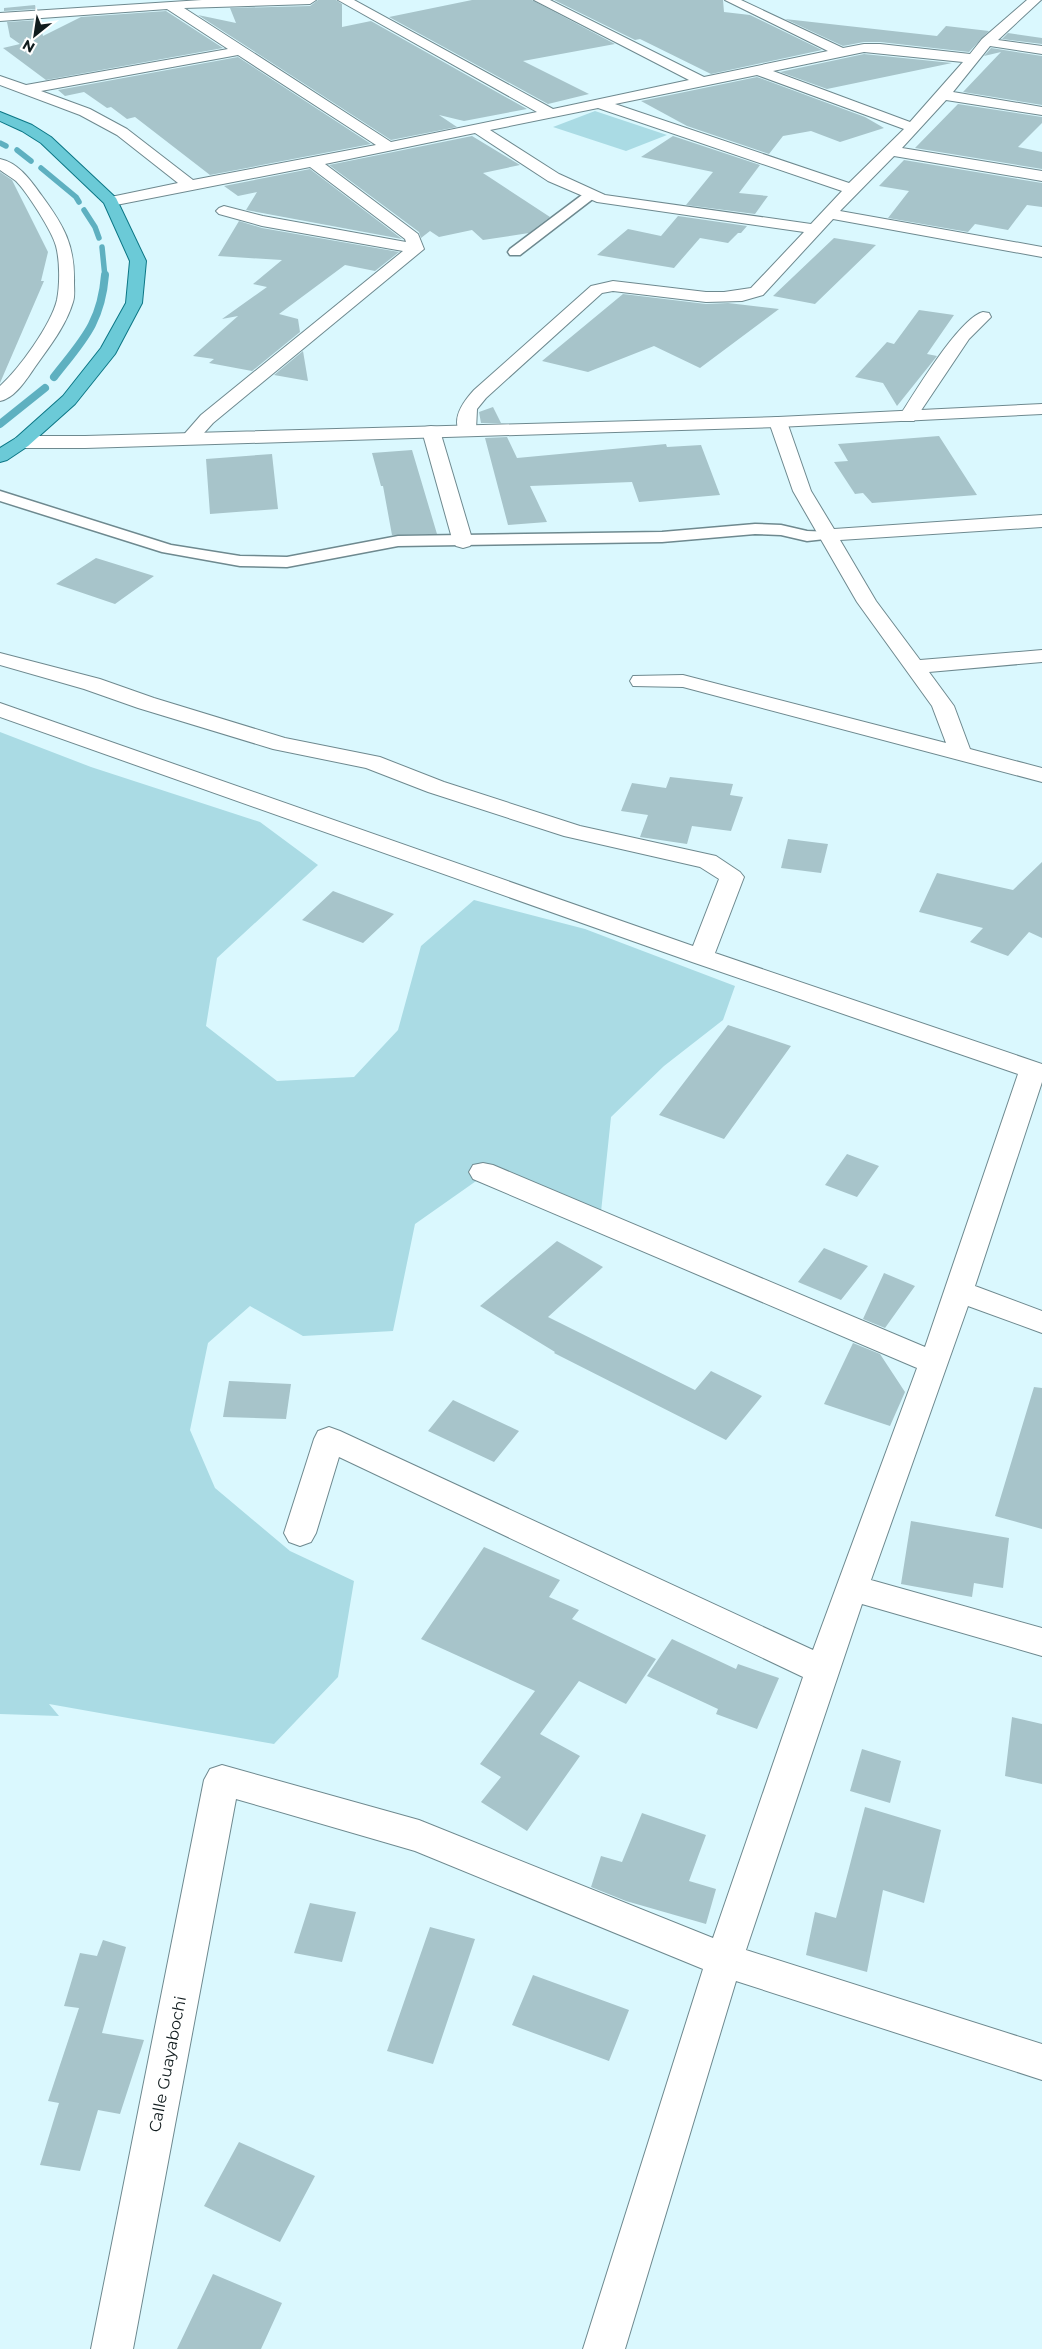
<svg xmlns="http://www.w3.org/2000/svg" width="1042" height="2349" viewBox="0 0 1042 2349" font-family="Montserrat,sans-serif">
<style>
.green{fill:#aadbe4}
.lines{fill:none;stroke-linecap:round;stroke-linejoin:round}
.stream-far1{stroke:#5eb0c0;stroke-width:5.5}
.stream{stroke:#5eb0c0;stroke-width:8}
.building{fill:#a7c4ca}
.lane-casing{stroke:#6e898f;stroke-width:3}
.street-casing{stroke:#6e898f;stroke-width:2}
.secondary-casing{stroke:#6e898f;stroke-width:2}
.primary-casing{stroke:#0b7685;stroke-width:2}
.lane{fill:#fff;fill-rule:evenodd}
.street{fill:#fff;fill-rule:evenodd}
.secondary{fill:#fff;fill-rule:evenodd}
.primary{fill:#6bcad7;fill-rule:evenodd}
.labels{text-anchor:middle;stroke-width:4;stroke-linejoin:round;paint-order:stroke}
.near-street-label{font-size:16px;fill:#101b1d;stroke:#fff}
</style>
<rect width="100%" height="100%" fill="#daf8fe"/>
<path class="green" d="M595 111 667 135 626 151 553 127Z
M0 732 91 767 260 822 318 865 217 958 206 1026 277 1081 354 1077 398 1030 421 946 474 900 585 929 735 986 723 1020 664 1066 611 1117 601 1212 479 1179 415 1224 393 1331 303 1336 250 1306 208 1343 190 1430 215 1488 290 1551 354 1581 338 1677 274 1744 49 1704 59 1716 0 1714Z"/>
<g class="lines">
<path class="stream-far1" d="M0 143 6 146
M17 150 31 161
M41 168 76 197 79 202
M84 210 95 227 99 238
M102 247 105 277"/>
<path class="stream" d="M54 377C82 341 101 324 105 275
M0 424 45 388"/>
</g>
<path class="building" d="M318 0H336L342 4V27L371 21 527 109 464 121 439 115 457 127 391 140 198 15 236 23 230 8 310 6Z
M472 0H532L615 44 523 61 589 94 548 104 389 17Z
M554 0H723L724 12 750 15 822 50 711 74 640 39 635 40Z
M35 5 36 9 4 11V8Z
M166 11 223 48 46 80 3 48 20 44 10 37 7 22 39 20 43 36 81 17Z
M785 19 937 36 946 26 989 31 969 52 880 42H864L843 46Z
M1008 33 1042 38V44L1002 39Z
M991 48 1042 56V105L963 92 1001 52 984 56Z
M864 54 952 63 827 89 780 72Z
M238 57 371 144 210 175 135 117 127 119 111 107 107 108 84 92 65 96 58 90Z
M757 77 865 117 884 128 840 142 811 131 783 136 769 154 687 126 641 101Z
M958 104 1042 117V123L1018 147 1042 152V169L915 148Z
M472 136 520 165 483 173 550 217 529 233 483 240 472 230 439 237 430 231 421 238 419 232 329 165Z
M673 136 760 165 739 193 768 196 755 214 686 205 713 172 641 157Z
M904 160 1042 183V207L1027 205 1008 230 975 224 968 232 888 218 909 191 879 186Z
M310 169 402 239 246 210 257 192 238 196 224 186Z
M0 172 12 180 48 252 41 281H44L0 383Z
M678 216 747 226 741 233H738L728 243 700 238 674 268 597 255 628 229 661 236Z
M239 221 262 228 399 252 375 271 345 265 279 314 298 319 300 332 252 371 209 363 214 359 193 356 238 316 222 319 267 287 253 284 282 260 218 256Z
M834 238 876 245 815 304 773 296Z
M623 294 706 304 728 303 779 309 700 368 654 346 588 372 542 361Z
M919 310 954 315 927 354 937 356 897 406 883 383 855 377 887 342 894 344Z
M303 351 308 381 274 375Z
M493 407 501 423H481L479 412Z
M939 436 977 495 872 503 863 493 855 494 834 462 848 461 838 444Z
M507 437 517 458 666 444 667 447 701 445 720 495 639 502 632 482 530 486 547 522 508 525 485 438Z
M412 450 437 534 392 535 383 486H381L372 453Z
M272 454 278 509 210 514 206 459Z
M96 558 154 576 115 604 56 584Z
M670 777 733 784 730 795 743 797 731 831 692 826 687 844 640 837 648 815 621 811 632 783 666 788Z
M788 839 828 844 821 873 781 868Z
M1042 862V938L1029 932 1008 956 970 942 983 928 919 912 937 873 1013 890Z
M333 891 394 914 363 943 302 920Z
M728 1025 791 1046 724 1139 659 1115Z
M847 1154 879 1166 857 1197 825 1185Z
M557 1241 603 1267 548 1317 695 1390 711 1371 762 1396 726 1440 554 1353 555 1352 480 1306Z
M824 1248 868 1266 841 1300 798 1282Z
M884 1273 915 1286 885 1328 863 1319Z
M853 1343 880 1354 905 1392 890 1426 824 1404Z
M229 1381 291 1384 286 1419 223 1417Z
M1034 1387 1042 1388V1529L995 1516Z
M453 1400 519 1431 494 1462 428 1431Z
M911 1521 1009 1538 1003 1588 974 1583 972 1597 901 1584Z
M484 1547 560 1580 549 1597 579 1610 572 1619 656 1659 626 1704 579 1681 540 1734 580 1756 527 1831 481 1802 501 1777 480 1764 535 1691 421 1639Z
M672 1639 736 1669 738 1664 779 1678 757 1729 716 1714 718 1709 647 1676Z
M1012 1717 1042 1724V1784L1005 1776Z
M862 1749 901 1761 890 1803 850 1791Z
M865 1807 941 1830 924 1903 883 1890 867 1972 806 1955 815 1912 836 1918Z
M642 1813 706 1835 689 1881 716 1889 706 1924 626 1901 591 1887 601 1856 622 1862Z
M310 1903 356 1912 342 1962 294 1953Z
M430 1927 475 1939 433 2064 387 2051Z
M103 1940 126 1947 102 2033 144 2040 120 2114 98 2110 80 2171 40 2165 59 2103 48 2101 79 2008 64 2006 80 1953 97 1956Z
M533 1975 629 2010 609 2061 512 2025Z
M239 2142 315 2176 280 2242 204 2206Z
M213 2274 282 2303 261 2349H177Z"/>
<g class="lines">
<g class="lane-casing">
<path id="lane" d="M590 191 594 192 596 195 594 198 520 255H510L508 252 510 249 586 192Z
M0 491 171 545 240 556 287 557 398 536 662 532 755 524 781 525 807 531 834 532 836 535 834 538 807 541 781 535 755 534 662 542 398 546 287 567 240 566 162 552 0 501Z"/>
</g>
<g class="street-casing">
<path id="street" d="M202 0H316L310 4 184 8 391 142 537 112 338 0H354L553 109 689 80 534 0H550L704 77 828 51 725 0H741L843 48 864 44H880L970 54 982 39 1027 0H1041L998 40 1042 46V54L990 46 953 92 1042 107V115L946 100 902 148 1042 171V181L894 156 840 211 1042 247V257L833 219 763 295 742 301 706 302 613 291 602 293 486 398 477 409 476 430 473 434H461C450 419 464 401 474 390L591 286 613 281 706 292H724L751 288 804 232 597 202 548 181 475 133 325 164 418 234 424 249 213 423 195 443H183L180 439 201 415 403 251 262 226 219 214 216 211 219 208 224 206 263 216 406 242 405 239 310 167 111 206 106 204 103 201 106 198 178 183 117 135 80 115 0 85V76L26 85 228 49 167 9 0 21V13ZM864 52 963 62 910 122 773 71ZM238 55 376 145 193 180 127 129 90 109 41 91ZM757 75 904 129 849 183 615 104ZM598 108 842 191 811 224 605 195 559 174 490 130Z
M0 159C19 163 31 181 42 196 64 226 75 245 74 283 74 289 75 296 73 302 66 326 49 347 35 367 26 380 15 398 0 401V386C19 369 51 325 57 300 60 285 60 261 56 246 52 231 27 192 16 181 11 177 5 174 0 170Z
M983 312 989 313 991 317 969 339 914 421H902L899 417C914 394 959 318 983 312Z
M778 417 784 418 787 422 811 491 834 529 1042 515V527L840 540 876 601 920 660 1042 650V662L929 672 954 706 970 749 1042 768V782L683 687 633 686 630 681 633 676 683 675 946 743 932 706 857 602 793 491 769 422 772 418Z
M431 426 437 427 440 431 473 542 470 546 463 548 456 546 453 542 422 431 425 427Z
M0 653 100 679 154 698 285 738 380 757 444 782 580 826 716 856 740 872 744 877 715 953 1042 1064V1082L975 1286 1042 1311V1333L968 1306 871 1580 1042 1628V1656L862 1604 746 1950 1042 2044V2080L736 1981 625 2349H583L703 1969 415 1851 236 1799 133 2349H91L204 1780 210 1769 222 1765 419 1820 713 1938 803 1677 339 1457 316 1533 311 1542 300 1546 289 1542 284 1533 314 1439 318 1431 329 1427 340 1431 813 1650 917 1368 473 1179 469 1172 473 1165 483 1163 493 1165 925 1347 1018 1074 692 962 0 717V703L693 946 719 879 700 867 564 836 428 792 366 768 273 749 138 708 84 689 0 665Z"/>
</g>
<g class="secondary-casing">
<path id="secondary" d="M1042 404V414L778 427 85 448H22L16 446 13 442 16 438 22 436H85L778 417Z"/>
</g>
<g class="primary-casing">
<path id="primary" d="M0 112 32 125 51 137 116 198 146 261 142 303 115 354 75 404 28 446 7 460 0 462V448L16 438 63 396 101 348 126 303 130 261 104 203 41 143 22 131 0 121Z"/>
</g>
<use href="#lane" class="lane"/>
<use href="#street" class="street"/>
<use href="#secondary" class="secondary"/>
<use href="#primary" class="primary"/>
</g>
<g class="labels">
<g class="near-street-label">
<text transform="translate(167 2064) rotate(-79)" y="6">Calle Guayabochi</text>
</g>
</g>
<g transform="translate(35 35) rotate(210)" stroke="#ffffff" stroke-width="4" paint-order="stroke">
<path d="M0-4L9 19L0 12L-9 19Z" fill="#101b1d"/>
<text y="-8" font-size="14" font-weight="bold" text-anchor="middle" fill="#101b1d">N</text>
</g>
</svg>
